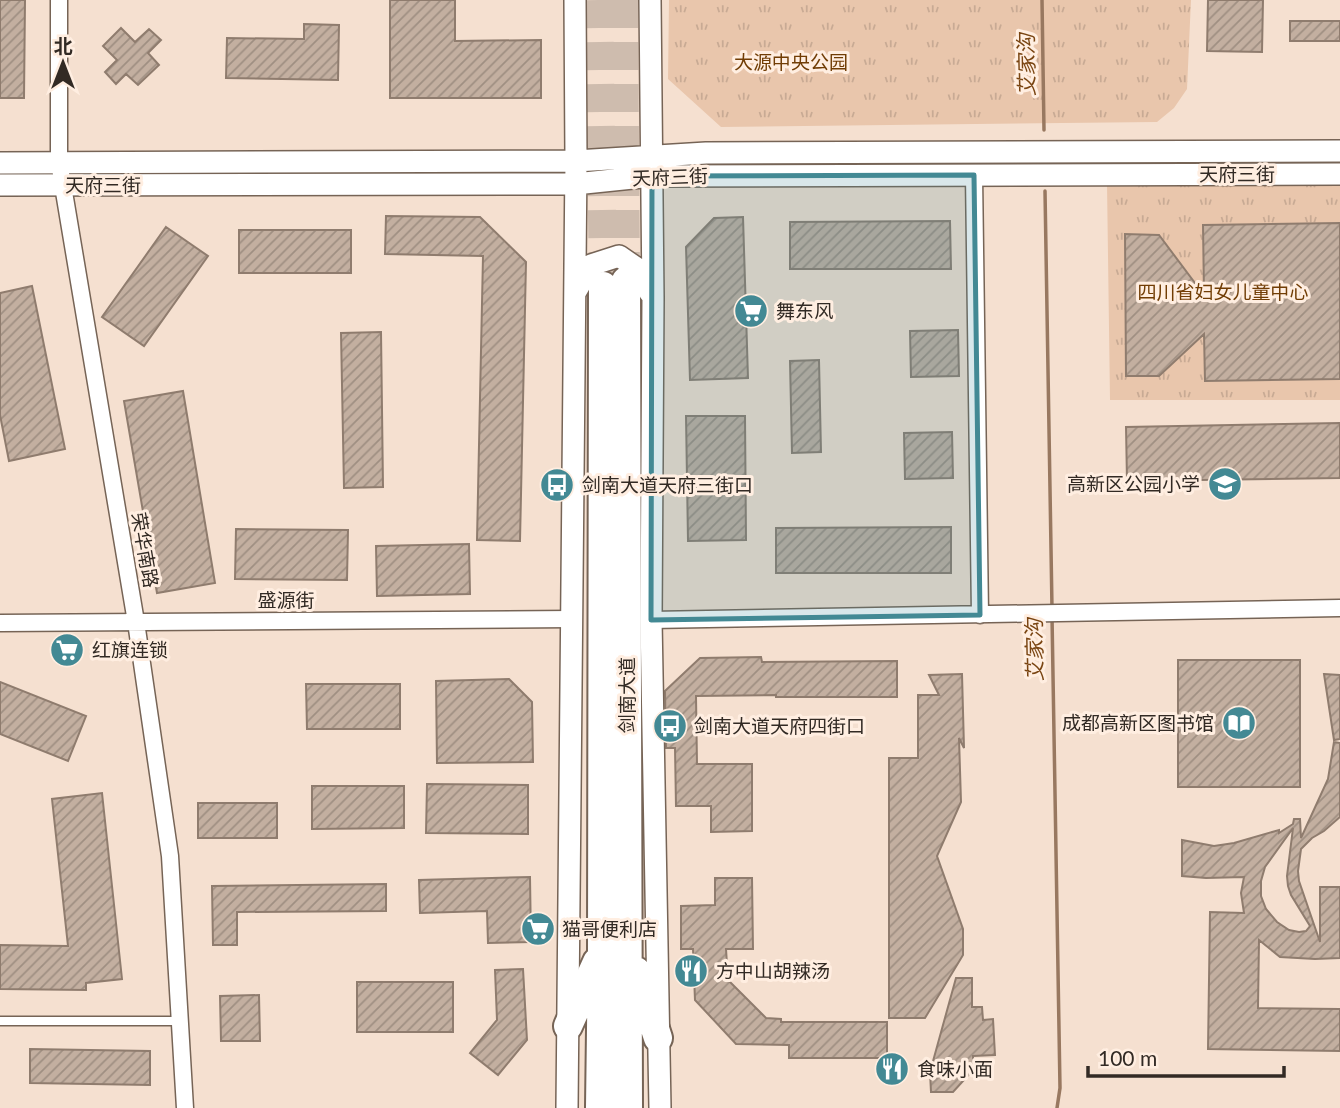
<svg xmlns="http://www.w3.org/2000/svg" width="1340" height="1108" viewBox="0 0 1340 1108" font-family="Lato,'Noto Sans SC',sans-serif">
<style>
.park{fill:url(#park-tufts)}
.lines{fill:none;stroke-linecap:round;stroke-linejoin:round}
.stream{stroke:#987860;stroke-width:3.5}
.building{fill:url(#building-hatch);stroke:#8f7c6e;stroke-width:2;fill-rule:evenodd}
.highway-tunnel{stroke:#cebcae;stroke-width:28;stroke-dasharray:28 14;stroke-linecap:butt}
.lane-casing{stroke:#766456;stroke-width:11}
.street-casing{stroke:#766456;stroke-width:19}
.secondary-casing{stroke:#766456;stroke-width:24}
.highway-casing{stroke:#766456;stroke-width:32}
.lane{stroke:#fff;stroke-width:8}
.street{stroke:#fff;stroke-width:16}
.secondary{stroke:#fff;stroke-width:21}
.highway{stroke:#fff;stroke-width:28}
.marked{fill:#438994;fill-opacity:0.2;stroke:#438994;stroke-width:5;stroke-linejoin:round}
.labels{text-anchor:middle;stroke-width:6;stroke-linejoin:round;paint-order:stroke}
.park-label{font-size:19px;fill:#713d05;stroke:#ffeee1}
.street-label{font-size:19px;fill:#322a24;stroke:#ffeee1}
.poi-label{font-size:19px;fill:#322a24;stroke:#ffeee1;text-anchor:start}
.water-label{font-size:21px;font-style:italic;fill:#7a4512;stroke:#ffeee1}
</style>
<defs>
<pattern id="park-tufts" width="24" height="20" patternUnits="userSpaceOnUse" patternTransform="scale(1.75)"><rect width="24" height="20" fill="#e9c6ac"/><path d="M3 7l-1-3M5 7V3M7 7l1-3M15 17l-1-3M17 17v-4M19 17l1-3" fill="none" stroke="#c8aa94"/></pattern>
<pattern id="building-hatch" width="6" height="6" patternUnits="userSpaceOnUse" patternTransform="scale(1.75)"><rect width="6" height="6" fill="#c3afa0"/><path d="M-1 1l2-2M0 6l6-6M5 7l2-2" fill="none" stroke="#9f8f82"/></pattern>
</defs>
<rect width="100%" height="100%" fill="#f5e0d0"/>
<path class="park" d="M669 0H1191L1187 89 1174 108 1157 122 721 127 668 79Z
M1107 184H1340V400H1110Z"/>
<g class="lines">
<path class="stream" d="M1042 0 1044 130
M1045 191 1052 608
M1052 616 1060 1088 1057 1108"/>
</g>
<path class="building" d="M0 0H25L24 98H0Z
M390 0H455V41L541 40V98H390Z
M1208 0H1263L1262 52 1207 51Z
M1290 21H1340V41H1290Z
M304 24 339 25 338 80 226 78 227 38 304 39Z
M121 28 135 42 149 29 161 40 148 53 159 65 138 85 126 74 116 84 105 72 117 60 103 46Z
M386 216 480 217 526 262 520 541 477 540 483 256 385 254Z
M743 217 748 378 690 380 686 247 714 218Z
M950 221 951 269H790V222Z
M1340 223V379L1205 381 1204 334 1159 376H1126L1125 234 1159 235 1204 295 1203 225Z
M166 227 208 256 144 346 102 317Z
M239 230H351V273H239Z
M32 286 65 449 9 461 0 415V293Z
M958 330 959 376 911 377 910 331Z
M381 332 383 487 344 488 341 333Z
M819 360 821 452 792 453 790 361Z
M183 391 215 583 157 593 124 401Z
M686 416H745L746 540 688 541Z
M1340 423V478L1127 481 1126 427Z
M952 432 953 478 905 479 904 433Z
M951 527V573H776V528Z
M236 529 348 530 347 580 235 579Z
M469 544 470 594 377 596 376 546Z
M761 657 762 662 897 661V697H776V695L696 696 697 764H752V831L711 832V806H676L675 748H666L665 691 700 658Z
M1178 660H1300V787H1178Z
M962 674 964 748 959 738 961 802 937 856 963 929V955L925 1018H889V758H918V695H939L929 675Z
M1324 674 1340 675V739L1334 740Z
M509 679 532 702 533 762 437 763 436 681Z
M0 682 86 716 68 761 0 734Z
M306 684H400V729H307Z
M1334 742 1340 743V817L1324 831 1312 838 1301 849 1298 871 1299 881 1320 942V887H1340V958L1315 959 1280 957 1259 940 1258 1008 1340 1009V1051L1208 1049 1210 912 1244 913 1241 893 1244 877 1206 878 1182 876V840L1214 846 1234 843 1279 830V833L1293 824 1294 819H1300L1301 838 1328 779ZM1293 828 1287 876 1288 886 1291 895 1310 926 1306 931 1299 932 1289 930 1277 922 1266 909 1261 896V881L1265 867Z
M427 784 528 785V834L426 833Z
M312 786H404V828L312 829Z
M102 793 122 979 86 983V990L0 989V945L68 946 52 799Z
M198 803H277V838H198Z
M530 877 531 942 488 943 487 911 420 913 419 880Z
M715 878H752L753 949H726L728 980 766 1018 781 1019V1022H887V1058H789V1045L736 1044 695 1000 693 949H681V906L715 905Z
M386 884V911L237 912V945H213L212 886Z
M523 969 527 1040 498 1075 470 1053 497 1020 495 970Z
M956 978H972V1007H982L983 1020 993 1019 995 1055 973 1056V1070L953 1092H931L930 1072Z
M357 982H453V1032H357Z
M259 995 260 1041H221L220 996Z
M30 1049 150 1051V1085L30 1083Z"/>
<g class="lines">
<path class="highway-tunnel" d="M599 0 603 286
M624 0 626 281"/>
<g class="lane-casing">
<path id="lane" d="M0 1021H180"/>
</g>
<g class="street-casing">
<path id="street" d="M59 0V162L136 622 170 856 185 1108
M974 175 980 615
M651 620 1340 608
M0 623 572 619"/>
</g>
<g class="secondary-casing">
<path id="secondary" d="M650 0 653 298 651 620 660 1108
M0 163 576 161 706 153 1340 151
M0 185 575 184 652 176 1340 174
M575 293 591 265 619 256 638 269 650 293
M567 1108 576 161 575 0"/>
</g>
<g class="highway-casing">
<path id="highway" d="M626 281 628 1108
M636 971 658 1038
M568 1026 597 962
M600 1108 602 950 603 286"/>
</g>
<use href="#lane" class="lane"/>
<use href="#street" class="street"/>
<use href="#secondary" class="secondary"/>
<use href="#highway" class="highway"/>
</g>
<path class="marked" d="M974 175 980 615 651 620 652 176Z"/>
<defs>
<g id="supermarket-disc" transform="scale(1.75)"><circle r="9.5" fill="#438994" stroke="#ffeee1"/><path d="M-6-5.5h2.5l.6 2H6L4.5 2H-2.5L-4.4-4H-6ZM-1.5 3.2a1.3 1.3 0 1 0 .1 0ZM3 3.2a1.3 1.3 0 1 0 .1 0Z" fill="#fff"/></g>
<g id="school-disc" transform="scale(1.75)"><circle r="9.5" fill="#438994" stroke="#ffeee1"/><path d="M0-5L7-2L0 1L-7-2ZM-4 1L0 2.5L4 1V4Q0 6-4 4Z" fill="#fff"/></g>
<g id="bus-disc" transform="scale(1.75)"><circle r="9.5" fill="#438994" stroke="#ffeee1"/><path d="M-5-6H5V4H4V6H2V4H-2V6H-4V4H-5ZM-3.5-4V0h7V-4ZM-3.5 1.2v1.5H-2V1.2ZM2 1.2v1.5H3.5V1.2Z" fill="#fff"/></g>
<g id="library-disc" transform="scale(1.75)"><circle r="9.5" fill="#438994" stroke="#ffeee1"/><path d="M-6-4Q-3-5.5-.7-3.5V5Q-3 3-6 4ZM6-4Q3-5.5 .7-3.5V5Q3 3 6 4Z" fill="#fff"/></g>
<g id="restaurant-disc" transform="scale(1.75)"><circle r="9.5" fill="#438994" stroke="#ffeee1"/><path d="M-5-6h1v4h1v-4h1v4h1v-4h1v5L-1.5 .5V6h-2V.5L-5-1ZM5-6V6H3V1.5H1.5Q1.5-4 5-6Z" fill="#fff"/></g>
</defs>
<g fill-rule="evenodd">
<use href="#supermarket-disc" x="751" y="311"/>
<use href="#school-disc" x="1225" y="484"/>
<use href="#bus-disc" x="557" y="485"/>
<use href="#supermarket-disc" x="67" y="650"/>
<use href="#library-disc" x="1239" y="723"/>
<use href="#bus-disc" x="670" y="726"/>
<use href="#supermarket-disc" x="538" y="929"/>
<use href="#restaurant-disc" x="691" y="971"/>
<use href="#restaurant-disc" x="892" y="1069"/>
</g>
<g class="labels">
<g class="park-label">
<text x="791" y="69">大源中央公园</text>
<text x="1223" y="299">四川省妇女儿童中心</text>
</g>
<g class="street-label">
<text x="1237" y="181">天府三街</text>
<text transform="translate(670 177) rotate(-2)" y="7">天府三街</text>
<text x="103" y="192">天府三街</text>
<text transform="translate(145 550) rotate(80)" y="7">荣华南路</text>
<text x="286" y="607">盛源街</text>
<text transform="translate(627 695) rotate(-90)" y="7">剑南大道</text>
</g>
<g class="poi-label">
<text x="776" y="318">舞东风</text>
<text x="1200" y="491" text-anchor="end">高新区公园小学</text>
<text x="582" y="492">剑南大道天府三街口</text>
<text x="92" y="657">红旗连锁</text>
<text x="1214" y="730" text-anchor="end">成都高新区图书馆</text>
<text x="694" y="733">剑南大道天府四街口</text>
<text x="562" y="936">猫哥便利店</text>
<text x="716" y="978">方中山胡辣汤</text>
<text x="917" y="1076">食味小面</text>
</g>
<g class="water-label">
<text transform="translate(1027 65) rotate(-91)" y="7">艾家沟</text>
<text transform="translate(1035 650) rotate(-91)" y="7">艾家沟</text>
</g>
</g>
<g transform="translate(63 63)" stroke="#ffeee1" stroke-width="5" paint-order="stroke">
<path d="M0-5L12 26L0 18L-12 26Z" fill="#322a24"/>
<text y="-10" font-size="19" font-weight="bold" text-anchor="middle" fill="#322a24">北</text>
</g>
<path d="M1088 1066v10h196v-10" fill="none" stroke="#322a24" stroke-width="3.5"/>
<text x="1098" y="1066" font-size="21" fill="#322a24" stroke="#ffeee1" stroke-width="5" paint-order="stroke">100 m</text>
</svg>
